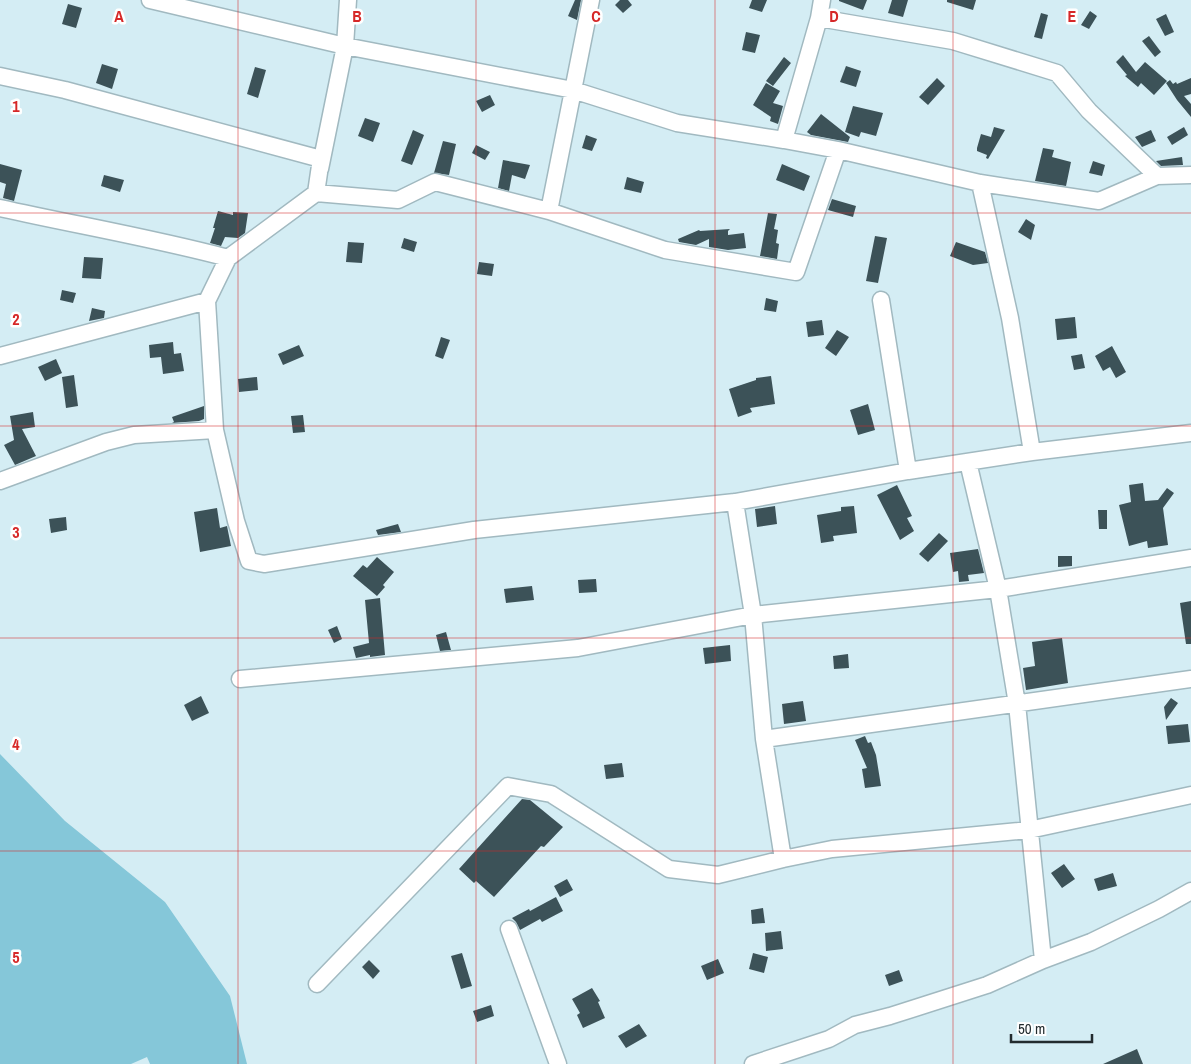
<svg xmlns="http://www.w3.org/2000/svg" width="1191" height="1064" viewBox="0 0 1191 1064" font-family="'Archivo Narrow',sans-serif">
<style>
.green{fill:#85c7d9}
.building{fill:#3c5258}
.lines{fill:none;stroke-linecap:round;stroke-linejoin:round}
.minor-casing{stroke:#a1b9c0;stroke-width:19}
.minor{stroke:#fff;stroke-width:16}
.grid{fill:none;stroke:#d62828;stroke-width:1;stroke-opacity:0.55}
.grid-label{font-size:16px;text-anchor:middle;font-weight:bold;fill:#d62828;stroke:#fff;stroke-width:5;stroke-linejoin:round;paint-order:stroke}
</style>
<rect width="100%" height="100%" fill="#d4edf4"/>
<path class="green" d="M0 754 65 821 165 902 230 996 247 1064H150L147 1057 131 1064H0Z"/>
<path class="building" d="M575 0H581L577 20 568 16Z
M620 0H628L632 5 623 13 615 5Z
M752 0H767L762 12 749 8Z
M839 0H867L863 10 839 1Z
M892 0H908L903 17 888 13Z
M947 0H976L973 10 947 2Z
M68 4 82 8 76 28 62 24Z
M1090 11 1097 16 1089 29 1081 25Z
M1041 13 1048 15 1042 39 1034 37Z
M1166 14 1174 32 1165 36 1156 19Z
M746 32 760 35 755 53 742 50Z
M1149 36 1161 52 1155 57 1142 41Z
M1123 55 1136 72 1145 62 1167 81 1154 95 1141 83 1138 87 1125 76 1127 75 1116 62Z
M784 57 791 63 773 86 766 81Z
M102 64 118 69 112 89 96 83Z
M846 66 861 71 856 87 840 82Z
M255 67 266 70 258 98 247 94Z
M937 78 945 86 928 105 919 97Z
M1191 78V94L1184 96 1191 104V117L1177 100 1166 83 1170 80 1173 84 1176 82 1177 84Z
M766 83 780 91 773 103 783 106 778 124 770 121 771 117 753 105Z
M490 95 495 105 482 112 476 101Z
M853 106 883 113 876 136 861 132 859 137 845 132Z
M821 114 850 137 848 142 811 135 807 132Z
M365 118 380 123 373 142 358 136Z
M994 127 1005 130 988 159 986 158 987 155 977 151V148L981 134 991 137Z
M1184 127 1188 135 1172 145 1167 137Z
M413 130 424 135 412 165 401 161Z
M1151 130 1156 141 1142 147 1135 137Z
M586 135 597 139 592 151 582 148Z
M443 141 456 144 449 175 434 173Z
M476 145 490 152 485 160 472 153Z
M1043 148 1054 150 1052 157 1071 162 1066 186 1035 181Z
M1182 157 1183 165 1161 166 1156 161Z
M503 160 530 165 525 179 512 175 509 191 498 188Z
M1093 161 1105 165 1102 176 1089 173Z
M0 164 22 170 14 201 3 198 6 184 0 182Z
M782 164 810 176 804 191 776 180Z
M104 175 124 180 120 192 101 186Z
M627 177 644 182 641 193 624 189Z
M832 199 856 206 853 217 828 210Z
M218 211 233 215V212L248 213 245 233 238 238 225 237 221 246 210 243 215 228H213Z
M768 213 777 214 774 229 778 230 776 243 779 244 777 259 760 256Z
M1026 219 1035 225 1031 240 1018 232Z
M730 229 728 231V235L744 233 746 248 728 250 709 247V239L696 245 679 242 678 239 699 230 700 231Z
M875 236 887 238 878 283 866 281Z
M404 238 417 242 414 252 401 248Z
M348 242 364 243 362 263 346 262Z
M956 242 985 252 988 263 973 265 950 256Z
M84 257 103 258 101 279 82 278Z
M479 262 494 264 492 276 477 274Z
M62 290 76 293 73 303 60 300Z
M766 298 778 301 776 312 764 310Z
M92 308 105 311 104 318 89 321Z
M1075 317 1077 338 1057 340 1055 319Z
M822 320 824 335 808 337 806 322Z
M837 330 849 337 836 356 825 348Z
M441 337 450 340 443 359 435 356Z
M173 342 174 354 181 353 184 371 163 374 161 357 150 358 149 345Z
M299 345 304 356 283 365 278 354Z
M1112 346 1126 372 1116 378 1110 367 1103 371 1095 356Z
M1082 354 1085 368 1074 370 1071 356Z
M56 359 62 373 45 381 38 367Z
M74 375 78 406 66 408 62 377Z
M771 376 775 404 750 408 752 412 738 417 729 389 756 380V378Z
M257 377 258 390 239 392 238 379Z
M868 404 875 430 858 435 850 410Z
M204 406V419L199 421 172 423 174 422 172 417Z
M33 412 35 427 22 429 36 456 15 465 4 445 14 440 10 416Z
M303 415 305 432 293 433 291 416Z
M1143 483 1145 501 1158 500 1167 488 1174 493 1163 508 1168 545 1148 548 1147 541 1129 546 1119 505 1131 502 1129 485Z
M897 485 912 516 907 518 914 531 900 540 877 495Z
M775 506 777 524 757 527 755 509Z
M854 506 857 533 833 536 834 541 821 543 817 515 841 511V507Z
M217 508 220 528 227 526 231 546 200 552 194 512Z
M1098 510H1107V529H1099Z
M66 517 67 530 51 533 49 519Z
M398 524 401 532 378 535 376 530Z
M939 533 948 541 928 562 919 554Z
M978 549 984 573 968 575 969 581 959 582 958 571 953 572 950 553Z
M1058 556H1072V566L1058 567Z
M377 557 394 572 383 585 385 587 377 596 353 576 363 565 367 568Z
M596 579 597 592 579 593 578 580Z
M532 586 534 600 506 603 504 589Z
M380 598 385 655 370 657V655L356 658 353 647 369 643 365 600Z
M1191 601V644H1186L1180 603Z
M337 626 342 639 334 643 328 630Z
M446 632 451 650 440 651 436 635Z
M1062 638 1068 683 1026 690 1023 668 1035 666 1032 642Z
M730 645 731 661 705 664 703 648Z
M848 654 849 668 834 669 833 656Z
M201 696 209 713 192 721 184 705Z
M1171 698 1178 703 1166 720 1164 707Z
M803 701 806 721 784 724 782 704Z
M1188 724 1190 742 1168 744 1166 726Z
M865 736 868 743 871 742 876 755 881 786 865 788 862 769 867 768 855 740Z
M622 763 624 777 606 779 604 765Z
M522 799 530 800 563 827 544 847 541 846 494 897 476 881 474 883 459 869Z
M1064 864 1075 879 1062 888 1051 873Z
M1113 873 1117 886 1098 891 1094 879Z
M567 879 573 890 560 897 554 886Z
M556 897 563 911 542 922 540 919 520 930 516 922 512 918 529 909 530 911Z
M763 908 765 923 752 924 751 910Z
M781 931 783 949 766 951 765 933Z
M462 953 472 986 461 989 451 956Z
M753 953 768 957 764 973 749 969Z
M718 959 724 973 707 980 701 966Z
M369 960 380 971 373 979 362 967Z
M899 970 903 981 889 986 885 975Z
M592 988 600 1001 598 1002 605 1018 583 1028 577 1015 580 1013 572 999Z
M491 1005 494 1016 477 1022 473 1011Z
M639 1024 647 1036 626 1048 618 1036Z
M1137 1049 1143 1064H1103Z"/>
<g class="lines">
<g class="minor-casing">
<path id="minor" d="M150 0 345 46 573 90 677 123 784 140 838 150 980 183 1099 201 1157 176 1191 175
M819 18 953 41 1057 73 1089 111 1157 176
M0 76 65 90 321 159 316 193
M784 140 819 18 822 0
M838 150 796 272 665 250 549 211 435 182 398 200 316 193 228 258 207 301 215 430 236 521 249 561 264 564 474 530 735 502 908 471 1032 452 1191 433
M320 169 345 46 348 0
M980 183 1010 318 1032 452
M0 208C76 225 153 238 228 258
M549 211 591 0
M881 300 908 471
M0 356 207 301
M968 462 998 589 1017 704 1043 960
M0 481 106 442 134 435 215 430
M735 502 753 615 764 739 783 859
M240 679 578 648 753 615 998 589 1191 558
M764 739 1191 679
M509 929 558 1064
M317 984 508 786 551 794 669 869 718 875 783 859 832 849 1029 830 1191 795
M753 1064 829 1039 855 1025 890 1016 987 985 1043 960 1091 942 1159 909 1191 891"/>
</g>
<use href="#minor" class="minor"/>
</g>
<path class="grid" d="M238 0V1064M476 0V1064M715 0V1064M953 0V1064M0 213H1191M0 426H1191M0 638H1191M0 851H1191"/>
<g class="grid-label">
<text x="119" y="22">A</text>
<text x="357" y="22">B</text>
<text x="596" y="22">C</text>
<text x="834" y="22">D</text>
<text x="1072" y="22">E</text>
<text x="16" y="112">1</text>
<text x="16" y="325">2</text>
<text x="16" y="538">3</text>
<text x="16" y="750">4</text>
<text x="16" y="963">5</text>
</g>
<path d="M1011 1034v8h81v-8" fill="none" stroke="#222b2e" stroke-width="2.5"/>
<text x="1018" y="1034" font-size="15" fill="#222b2e" stroke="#ffffff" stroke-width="4" paint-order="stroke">50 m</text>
</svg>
